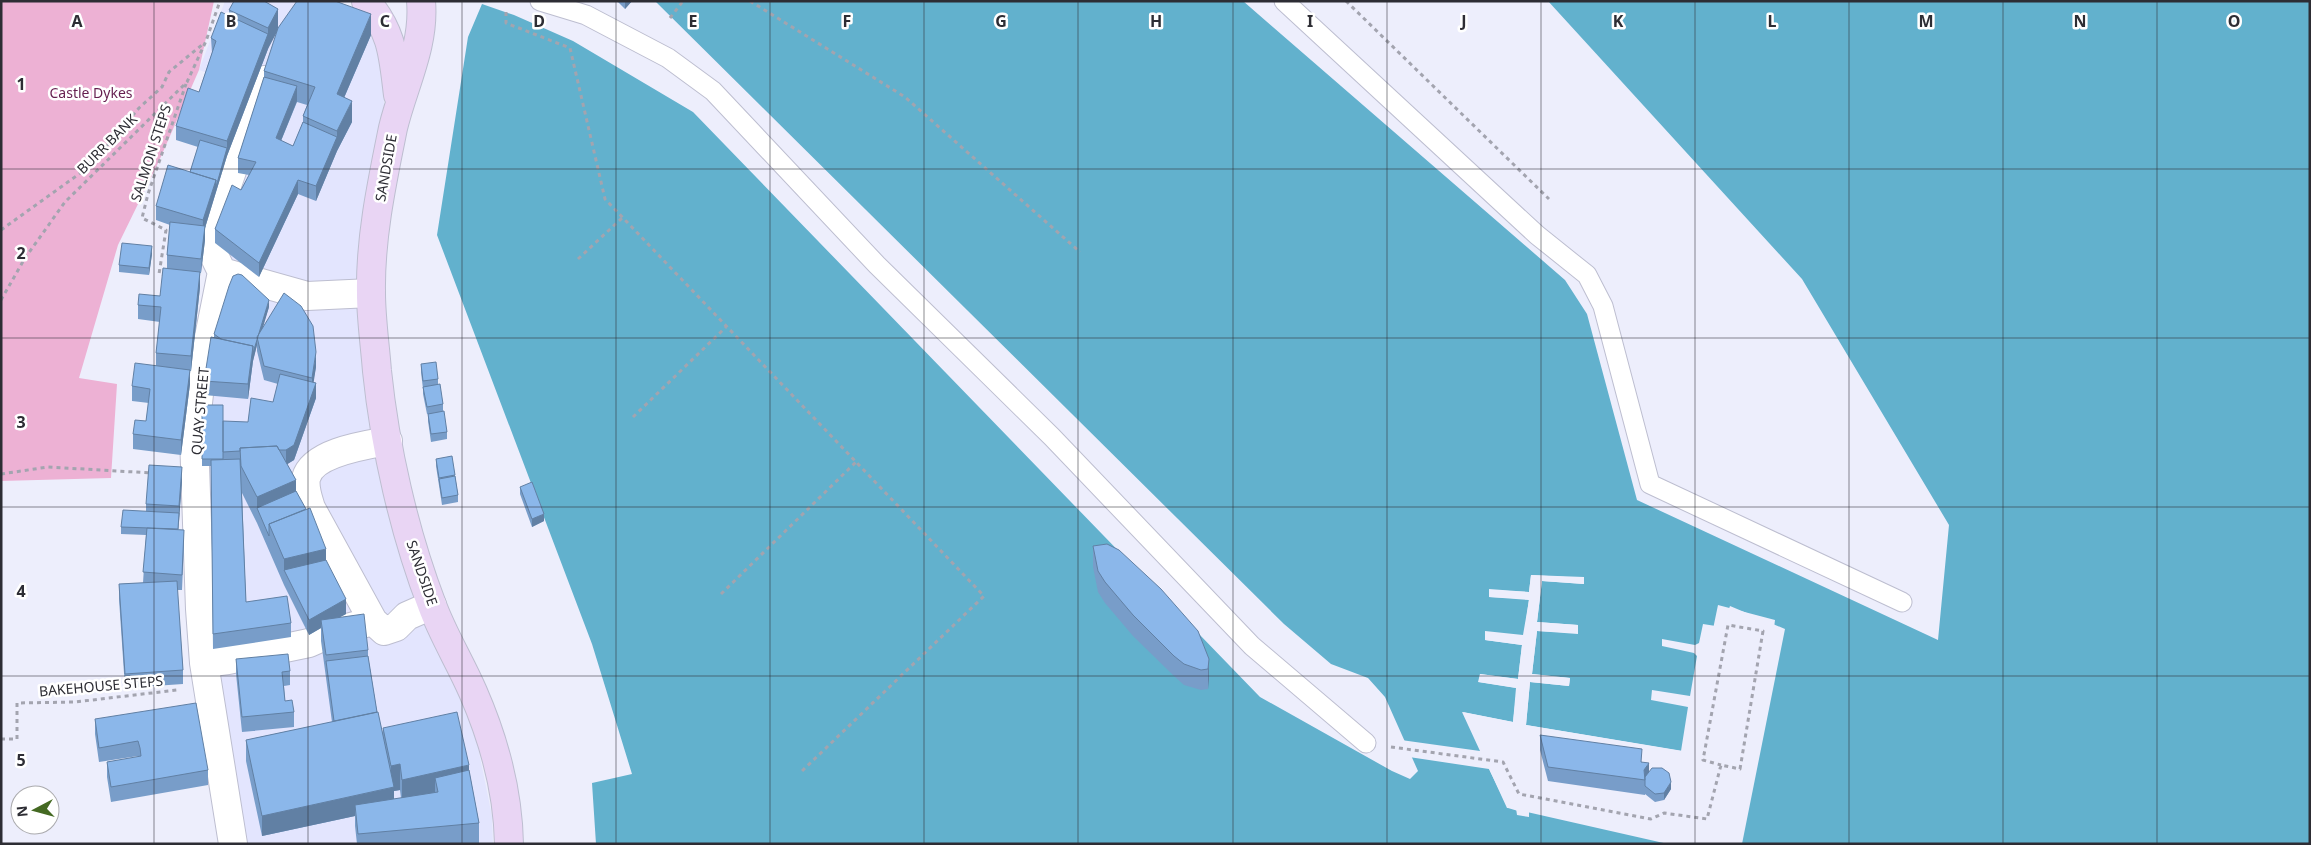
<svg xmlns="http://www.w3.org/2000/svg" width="2311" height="845" viewBox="0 0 2311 845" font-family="'Noto Sans',sans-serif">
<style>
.built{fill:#e3e5fe}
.green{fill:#edb1d4}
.water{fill:#62b1cd}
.pier{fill:#edeefc}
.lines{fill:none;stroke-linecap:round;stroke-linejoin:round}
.lane-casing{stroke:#bdbed0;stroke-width:21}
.street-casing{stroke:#bdbed0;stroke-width:30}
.secondary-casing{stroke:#bdbed0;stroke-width:30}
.path{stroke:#a3a4af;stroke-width:3;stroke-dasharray:4 4;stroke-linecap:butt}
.lane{stroke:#fff;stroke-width:19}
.street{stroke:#fff;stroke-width:28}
.secondary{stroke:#e9d5f4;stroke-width:28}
.wall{fill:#789dc9;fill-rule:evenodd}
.shaded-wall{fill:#6180a4}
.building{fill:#8bb7ea;stroke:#6180a4}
.grid{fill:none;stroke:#2d2d34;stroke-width:1;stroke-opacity:0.55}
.labels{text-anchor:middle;stroke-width:5;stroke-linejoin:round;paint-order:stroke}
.park-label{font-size:14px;fill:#651e4f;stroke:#fff}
.street-label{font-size:14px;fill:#2d2d34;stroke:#fff}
.grid-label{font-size:16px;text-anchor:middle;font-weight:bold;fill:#2d2d34;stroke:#fff;stroke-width:5;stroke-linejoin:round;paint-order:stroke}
</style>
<rect width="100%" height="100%" fill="#edeefc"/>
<path class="built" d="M225 1H338L361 14 383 47 384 110 376 405 472 718 492 816 493 844H233L194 437 255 89 199 70Z"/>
<path class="green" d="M1 1H214L199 70 159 161 118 245 79 378 117 384 111 478 1 481Z"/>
<path class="water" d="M655 1H1243L1565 280 1587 314 1637 500 1938 640 1949 525 1802 279 1548 1H2310V844H1742L1785 629 1730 606 1722 627 1703 624 1699 643 1695 645 1662 639V646L1694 653 1697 656 1690 696 1652 690 1651 700 1688 707 1681 751 1526 725 1530 682 1569 686 1570 678 1532 674 1537 631 1578 633V625L1537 622 1542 581 1584 584V578L1531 575 1529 592 1489 590V597L1529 599 1524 636 1485 632V640L1522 645 1518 679 1480 674 1479 682 1517 688 1513 722 1463 712 1507 808H1516L1517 815 1529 817V808L1593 826 1692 844H596L592 783 632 774 592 644 437 235 468 37 482 4 514 15 573 41 693 112 1260 697 1392 771 1410 779 1418 771 1385 697 1368 678 1331 664 1284 624Z"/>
<path class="pier" d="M1531 575 1584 577V584L1542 581 1537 622 1578 625V634L1537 631 1532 674 1570 678 1569 686 1530 682 1526 725 1683 751 1680 753 1525 727 1528 680 1567 684V680L1530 675 1535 629 1575 631 1576 627 1535 623 1539 580H1581L1533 577 1530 594 1491 592V594L1529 597 1531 599 1525 638 1487 634V638L1524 643 1520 680 1482 677 1481 680 1519 687 1515 722 1512 724 1467 716 1509 806H1517L1518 811 1508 808 1489 769 1409 757 1401 740 1480 751 1462 712 1513 722 1516 688 1478 682 1480 674 1518 679 1522 645 1485 640V631L1523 635 1529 600 1489 597V589L1529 592Z
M1718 605 1775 620 1774 628 1731 610 1723 629H1713Z
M1529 806 1595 818 1596 825 1692 841 1694 844H1668L1527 812 1526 807Z"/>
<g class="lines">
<g class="lane-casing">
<path id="lane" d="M540 1 586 15 668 58 713 91 877 265 1052 437 1252 646 1366 743
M1284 1 1537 235 1587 275 1603 306 1650 484 1902 602"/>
</g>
<g class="street-casing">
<path id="street" d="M222 272 307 296 371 293
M373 621 311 508C308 498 304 488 306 478 313 452 366 445 388 441
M204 663 228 660 309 643 336 631 373 621 384 631 396 627 407 616 432 605
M233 844 204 663 200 609 194 437 201 377 222 272 209 245 219 208 264 80"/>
</g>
<g class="secondary-casing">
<path id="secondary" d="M366 1C393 33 393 55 398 95
M421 1C425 46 403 86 393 128 382 182 370 238 371 293 371 318 375 345 377 371 385 448 404 532 432 605 443 635 460 662 473 692 494 740 508 791 509 844"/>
</g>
<path class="path" d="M750 1 905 97 1080 252
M1346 1 1549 199
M506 12V23L570 48 605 199 984 596 801 772
M670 18 683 1
M1 230 86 169 95 154 105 148 139 108 162 87 169 72 203 44
M578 259 622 218
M166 275 159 274 166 230 142 218 148 194 186 84
M1 300 25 258 65 202 187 82 206 41 220 1
M633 417 726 327
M1 474 48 467 152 473
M721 594 856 462
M1 739H17V703L75 702 177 690
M1391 747 1503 762 1519 794 1651 819 1664 813 1707 819 1721 765 1740 769 1763 631 1728 625 1703 760 1721 765"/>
<use href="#lane" class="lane"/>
<use href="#street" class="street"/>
<use href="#secondary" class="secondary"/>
</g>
<path class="wall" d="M617 1H632L625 9Z
M266 3 278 9 268 49 227 156 205 228V240L201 273H200V287L191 371H190V384L181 455 133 449V434L146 421 149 403 132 401V386L156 365V353L160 322 138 319V305L160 296 167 268V255L170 225 156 220V206L190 172 198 147 176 140V126L199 92 212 53 211 38 229 16V10Z
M371 35 344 98 352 122 337 151 316 201 298 194 259 277 215 243V229L241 190 249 175 238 173V158L264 77V71ZM297 102 307 105 303 116V122L293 146 281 141Z
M152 254 149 275 119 272V265Z
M269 307 262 328 316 367 313 382 316 398 294 460 287 464 296 491 326 560 346 614 340 617 368 650V656L377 712 383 733V728L469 770 479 823V844H357L355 826V816L262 836 246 761V740L332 722 321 641V628L309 635 284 585 257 523 242 493 246 602 291 623V637L213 649 211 466H202V405L223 426 248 422 273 402 278 384 264 380 257 351V345L253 361 248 399 204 395V381L214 338V334ZM400 790 401 798 394 799V791Z
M421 364 438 379V385L443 404V412L447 432V439L431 442 428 421V414H427L423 394V389L421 372Z
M436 459 455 475 458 495V502L442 505 436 466Z
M182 481 178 530 184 544 182 590H177L183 670V684L125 688 119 599V584L143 583 146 535 121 534V527L146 512V504Z
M520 487 544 521 532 527 520 494Z
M1093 546 1209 659 1208 689 1201 690 1184 685 1174 676 1133 636 1105 603 1098 592 1093 567Z
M236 659 290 671V685L284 686 285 701 294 712V727L242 732 236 674Z
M95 719 208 770V785L111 802 107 777V762L138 757V756L99 762 95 734Z
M1540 735 1642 762 1649 772 1671 789 1664 800 1655 802 1645 794V795L1548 781 1540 750Z"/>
<path class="shaded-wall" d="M625 1H632L625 9Z
M278 9V30L268 49 227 156 205 228V240L201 273 203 220 216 180 227 148V141L268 34V28Z
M371 14V35L337 114V94Z
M297 86V101L276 153V138Z
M352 101V122L337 151 316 201V186L337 137V131Z
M298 180V194L259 277V263Z
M152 246V254L149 275V268Z
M200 272V287L191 371V356Z
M269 300V307L259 341 258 337Z
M257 337V345L253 361 248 399V384L253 346Z
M316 352V367L312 393V378Z
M190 370V384L181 455V440Z
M316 383V398L294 460 286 465V450Z
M182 467V481L178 536 179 506Z
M296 480V505L257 508V497Z
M544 514V521L532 527V519Z
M326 549V574L284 570V559Z
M346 599V614L322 627 321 620V628L309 635V620Z
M1209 659V680L1208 689V669Z
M1649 763V777L1645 780 1644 770Z
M400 764V790L394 791V808L355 805V816L262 836V816L391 788V766Z
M469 765V791L438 792 435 778V798L402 806V780Z
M1671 782V789L1664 800V793Z"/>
<path class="building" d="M234 1H264L278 9 268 28 229 10Z
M297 1H335L371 14 337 94 352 101 337 131 303 116 315 87 264 71 278 28Z
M221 12 268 34 227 141 176 126 188 88 199 92 216 41 211 38Z
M264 77 297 86 276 138 293 146 303 122 337 137 316 186 298 180 259 263 215 229 232 185 241 190 256 162 238 158Z
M200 140 227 148 216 187V180L190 172Z
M168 165 216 180 203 220 156 206Z
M170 222 205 226 201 259 167 255Z
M122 243 152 246 149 268 119 265Z
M163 268 200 272 191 356 156 353 161 307 138 305 139 294 160 296Z
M238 274 242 275 269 300 253 353V346L221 339 214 334 229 286 233 276Z
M284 293 301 306 313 326 316 352 312 378 264 366 257 337Z
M211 337 253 346 248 384 204 381Z
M436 362 438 379 423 381 421 364Z
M135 363 190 370 181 440 133 434 135 420 146 421 150 389 132 386Z
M280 374 316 383 294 445 286 450H279L277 446 240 448V451L223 452V421L248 422 251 398 273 402Z
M440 384 443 404 427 407 423 387Z
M202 405H223V459H202Z
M444 411 447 432 431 434 428 414Z
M277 446 296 480 257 497 241 466 240 448Z
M452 456 455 475 439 478 436 459Z
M240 459 246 602 287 596 291 623 213 634 211 460Z
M149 465 182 467 179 506 146 504Z
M455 476 458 495 442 498 439 479Z
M532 482 544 514 532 519 520 487Z
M296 491 306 509 269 524V536L257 508Z
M310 508 326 549 284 559 269 524Z
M123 510 179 513 178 529 121 527Z
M147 528 184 530 182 575 143 572Z
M1107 544 1119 550 1161 589 1198 631 1209 659 1208 669 1201 670 1184 664 1174 656 1133 615 1105 582 1098 571 1093 546Z
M326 560 346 599 309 620 284 570Z
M177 581 183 670 125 674 119 584Z
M364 614 368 650 326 655 321 620Z
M288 654 290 671 282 672 285 701 292 700 294 712 242 717 236 659Z
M368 656 377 712 334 721 326 661Z
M196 703 208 770 111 787 107 762 141 756 140 748 138 741 99 748 95 719Z
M378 712 394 787 262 816 246 740Z
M457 712 469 765 402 780 400 764 391 766 383 728Z
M1540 735 1642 749 1641 762 1649 763 1644 770 1645 780 1548 767Z
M1652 768H1662L1669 773 1671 782 1664 793 1655 794 1645 786V777Z
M469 770 479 823 358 834 355 805 438 792 435 778Z"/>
<path class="grid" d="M154 1V844M308 1V844M462 1V844M616 1V844M770 1V844M924 1V844M1078 1V844M1233 1V844M1387 1V844M1541 1V844M1695 1V844M1849 1V844M2003 1V844M2157 1V844M1 169H2310M1 338H2310M1 507H2310M1 676H2310"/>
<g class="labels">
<g class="park-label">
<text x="91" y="98">Castle Dykes</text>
</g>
<g class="street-label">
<text transform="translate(107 144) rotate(-45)" y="5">BURR BANK</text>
<text transform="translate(151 153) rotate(-72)" y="5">SALMON STEPS</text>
<text transform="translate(386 168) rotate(-80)" y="5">SANDSIDE</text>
<text transform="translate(200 411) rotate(-85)" y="5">QUAY STREET</text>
<text transform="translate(422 573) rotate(71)" y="5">SANDSIDE</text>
<text transform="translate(101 686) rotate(-5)" y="5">BAKEHOUSE STEPS</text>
</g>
</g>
<g class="grid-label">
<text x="77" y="27">A</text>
<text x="231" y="27">B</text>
<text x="385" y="27">C</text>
<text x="539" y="27">D</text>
<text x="693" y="27">E</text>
<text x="847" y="27">F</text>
<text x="1001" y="27">G</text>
<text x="1156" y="27">H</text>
<text x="1310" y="27">I</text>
<text x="1464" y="27">J</text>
<text x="1618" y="27">K</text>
<text x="1772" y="27">L</text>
<text x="1926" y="27">M</text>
<text x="2080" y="27">N</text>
<text x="2234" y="27">O</text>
<text x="21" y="90">1</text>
<text x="21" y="259">2</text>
<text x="21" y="428">3</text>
<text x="21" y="597">4</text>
<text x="21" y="766">5</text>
</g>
<rect width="2311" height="845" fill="none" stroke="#2d2d34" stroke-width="5"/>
<g transform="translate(35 810) rotate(264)"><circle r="24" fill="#ffffff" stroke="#ababae"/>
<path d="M0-4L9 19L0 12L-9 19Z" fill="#446922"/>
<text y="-8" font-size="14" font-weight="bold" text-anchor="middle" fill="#2d2d34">N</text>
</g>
</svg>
